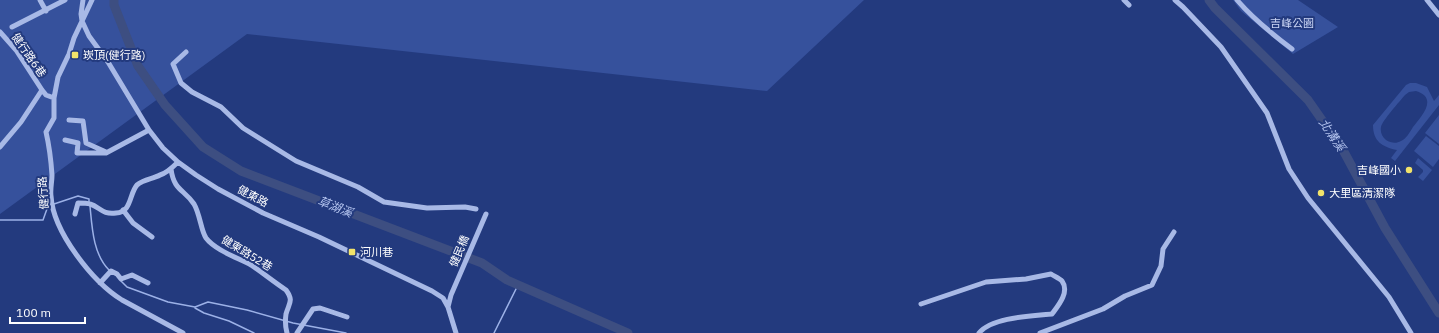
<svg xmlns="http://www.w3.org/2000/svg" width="1439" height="333" viewBox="0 0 1439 333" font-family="'IBM Plex Sans','Noto Sans TC',sans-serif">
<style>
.green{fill:#36519c;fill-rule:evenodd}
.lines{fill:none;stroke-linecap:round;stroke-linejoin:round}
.stream{stroke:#9cb1e7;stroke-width:1.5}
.river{stroke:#3d4e81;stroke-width:9}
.minor{stroke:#a8b9e6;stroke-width:5}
.poi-dot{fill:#f2e36a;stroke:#233a7e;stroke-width:1.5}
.labels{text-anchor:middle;stroke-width:4;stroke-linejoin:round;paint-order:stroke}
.park-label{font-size:11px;fill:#cbd6f5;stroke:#233a7e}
.street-label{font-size:11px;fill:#fff;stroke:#233a7e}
.poi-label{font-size:11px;fill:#fff;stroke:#233a7e;text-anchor:start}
.water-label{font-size:12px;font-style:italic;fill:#b3c3ee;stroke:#233a7e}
</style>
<rect width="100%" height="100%" fill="#233a7e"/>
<path class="green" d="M0 0H864L767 91 247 34 0 214Z
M1233 0H1298L1338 27 1293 54 1241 11Z
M1410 83H1416L1427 87 1434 101 1439 95V105L1395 161 1391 158 1397 150C1382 147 1373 141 1373 125L1406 85ZM1416 91C1439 98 1421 117 1413 127 1410 132 1406 139 1401 141 1396 144 1391 143 1386 140 1382 137 1380 132 1381 127 1382 121 1400 101 1405 95L1409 92Z
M1439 115V144L1425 133Z
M1426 136 1439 146V159L1433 167 1414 151Z
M1418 158 1432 170 1423 181 1418 177 1423 172V170L1415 163Z"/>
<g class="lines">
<path class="stream" d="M54 204 78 196 89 199V202
M90 206C92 227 93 254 109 270
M0 220H43L48 206 50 205
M121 281 127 287 168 302 195 307 208 302 247 310 293 323 346 333
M195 308 204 313 229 321 254 333
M494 333 518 285"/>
<path class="river" d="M114 0V5L138 66 165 105 203 147 241 171 482 263 507 280 628 333
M1209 0 1215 8 1308 100 1343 150 1385 228 1439 313"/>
<path class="minor" d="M40 0 46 11
M83 0 81 14 82 21 89 36 108 62 149 130 163 148 178 162 196 175 218 189 263 213 319 237 432 291 443 298 448 307 456 333
M92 0 74 38 69 54 58 77 54 98V118L46 132C49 145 51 160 52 175 52 182 50 189 51 196 53 232 93 282 122 300L183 333
M1124 0 1129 5
M1175 0 1183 7 1221 47 1267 113 1289 169 1308 198 1389 297 1411 333
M1237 0C1253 19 1272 34 1292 49
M1427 0 1439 15
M12 27 65 0
M0 32 16 50 42 90 46 95 54 98
M186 52 173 64 181 83 192 92 221 107 243 128 296 161 358 187 384 202 427 208 465 207 476 209
M69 120 83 121 86 143 106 152
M65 140 78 143 77 153H106L149 130
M0 147 21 122 42 90
M171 169C174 191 184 189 194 204 200 214 201 231 206 238 215 250 238 258 251 265 263 273 274 282 286 290 294 301 289 303 286 314 285 321 285 326 287 333
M123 210 133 223 152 237
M75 214 78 203C82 203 87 203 90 204 100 207 102 215 116 213 132 212 129 194 137 185 144 179 153 179 160 175 167 173 173 167 178 162
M100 283 111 271 117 274 121 279 132 275 148 283
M921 304 986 282 1026 279 1051 274C1054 276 1060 279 1062 281 1070 292 1058 306 1052 314 1032 316 992 317 979 333
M448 307 451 295 486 214
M297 333 313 309 320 308 347 317
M1040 333 1103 309 1125 296 1152 285 1161 266 1163 249 1174 232"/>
</g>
<g class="poi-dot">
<rect x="71" y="51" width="8" height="8" rx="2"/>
<circle cx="1409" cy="170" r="4"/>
<circle cx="1321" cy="193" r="4"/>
<rect x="348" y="248" width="8" height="8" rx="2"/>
</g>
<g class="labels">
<g class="park-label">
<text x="1292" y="27">吉峰公園</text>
</g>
<g class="street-label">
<text transform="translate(29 55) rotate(55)" y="4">健行路6巷</text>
<text transform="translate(43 193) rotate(-94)" y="4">健行路</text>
<text transform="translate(253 196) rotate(28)" y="4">健東路</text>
<text transform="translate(459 251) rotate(-67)" y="4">健民橋</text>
<text transform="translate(247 253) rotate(31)" y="4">健東路52巷</text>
</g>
<g class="poi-label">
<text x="83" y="59">崁頂(健行路)</text>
<text x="1401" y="174" text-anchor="end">吉峰國小</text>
<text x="1329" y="197">大里區清潔隊</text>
<text x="360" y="256">河川巷</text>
</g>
<g class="water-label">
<text transform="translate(1332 135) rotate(56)" y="4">北溝溪</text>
<text transform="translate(335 207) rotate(21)" y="4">草湖溪</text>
</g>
</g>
<path d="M10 317v6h75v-6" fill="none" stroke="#ffffff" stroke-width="2"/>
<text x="16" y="317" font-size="12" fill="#ffffff" stroke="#233a7e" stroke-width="3" paint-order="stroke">100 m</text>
</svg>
